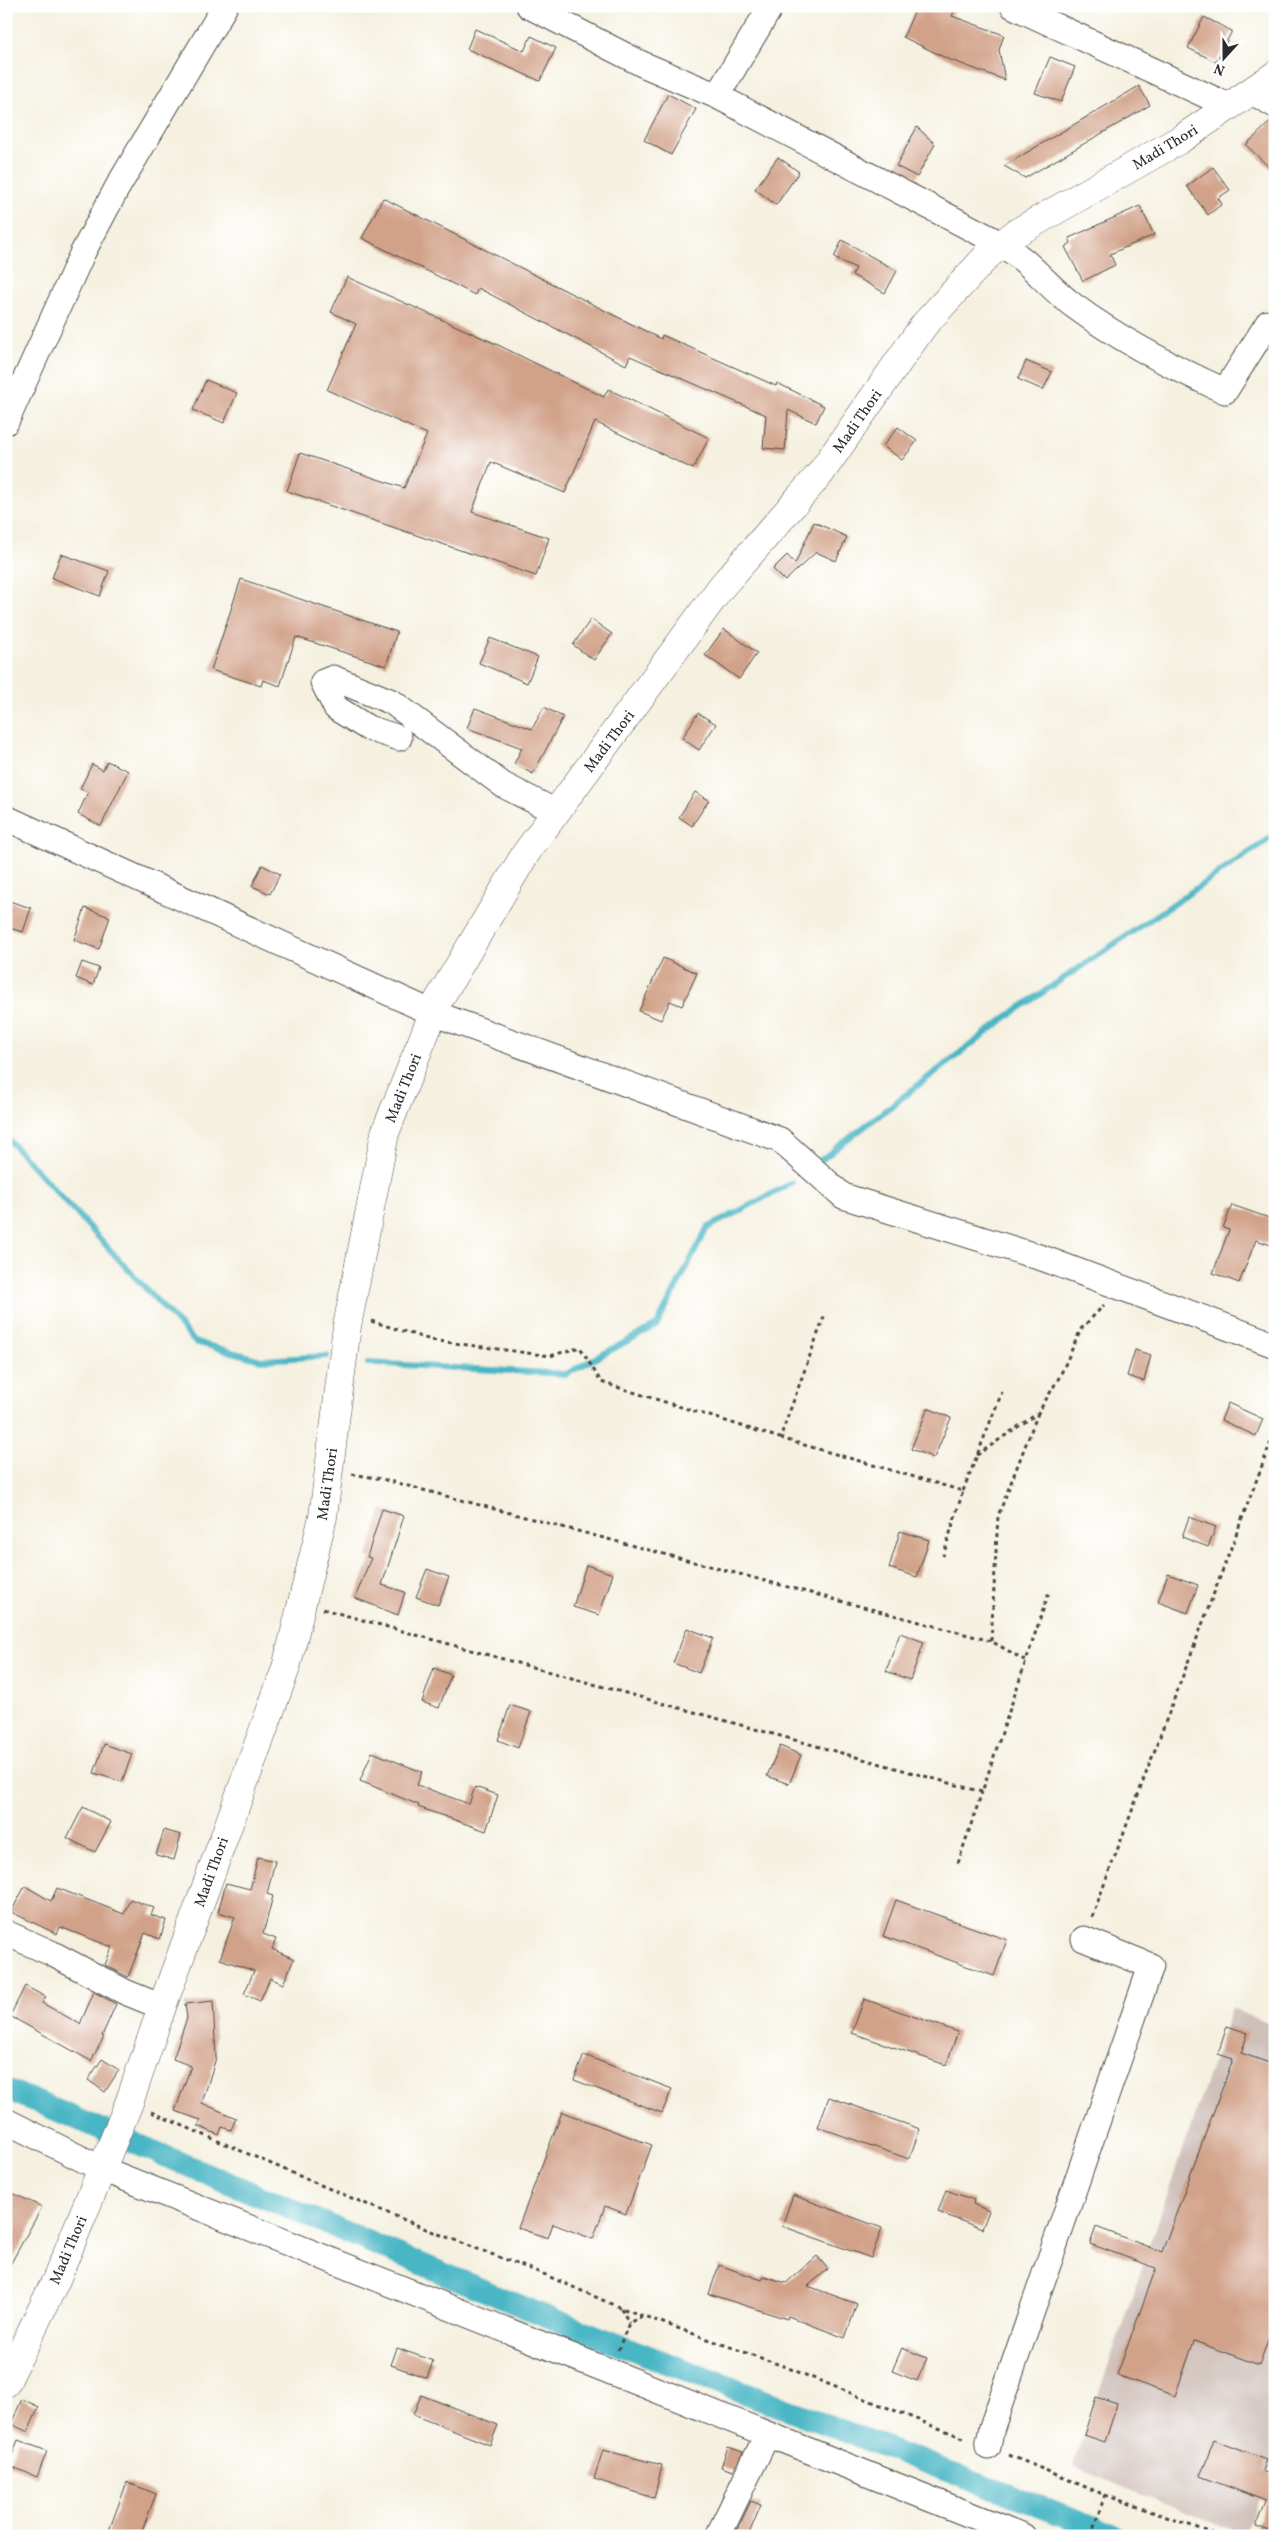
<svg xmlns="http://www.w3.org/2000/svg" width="1281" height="2542" viewBox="0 0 1281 2542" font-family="Vollkorn,serif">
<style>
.industrial{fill:#cfc0ba}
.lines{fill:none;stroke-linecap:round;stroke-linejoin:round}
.stream{stroke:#4ab6c5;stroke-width:6}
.canal{stroke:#4ab6c5;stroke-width:22}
.building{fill:#d1a289}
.minor-casing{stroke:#494946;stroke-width:27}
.major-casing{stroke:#494946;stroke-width:29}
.path{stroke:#494946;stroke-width:3;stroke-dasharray:4 4;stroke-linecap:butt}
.minor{stroke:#fff;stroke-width:25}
.major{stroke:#fff;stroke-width:28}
.labels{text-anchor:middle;stroke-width:5;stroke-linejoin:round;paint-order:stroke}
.street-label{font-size:15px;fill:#2b2b2b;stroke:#fff}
</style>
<rect width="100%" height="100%" fill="#fff"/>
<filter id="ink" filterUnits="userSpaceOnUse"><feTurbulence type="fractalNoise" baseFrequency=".02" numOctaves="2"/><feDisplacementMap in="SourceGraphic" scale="10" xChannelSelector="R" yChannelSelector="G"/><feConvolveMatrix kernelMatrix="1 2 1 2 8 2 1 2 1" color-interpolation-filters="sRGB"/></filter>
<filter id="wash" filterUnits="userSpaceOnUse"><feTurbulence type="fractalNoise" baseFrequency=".0096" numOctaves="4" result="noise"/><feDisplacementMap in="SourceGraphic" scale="20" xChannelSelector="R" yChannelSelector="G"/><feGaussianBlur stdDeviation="1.12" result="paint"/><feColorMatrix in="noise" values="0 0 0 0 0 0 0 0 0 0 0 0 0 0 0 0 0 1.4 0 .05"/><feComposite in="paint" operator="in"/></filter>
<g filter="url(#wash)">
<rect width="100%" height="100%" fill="#f5f0df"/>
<path class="industrial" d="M1232 2008 1275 2027V2456L1244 2535 1073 2467Z"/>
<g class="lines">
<path class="stream" d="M6 1137 195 1342 261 1360 327 1356
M821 1160 1008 1016 1275 835
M368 1363 566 1374 657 1325 707 1228 792 1183"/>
<path class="canal" d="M6 2089 540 2314 1116 2536"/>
</g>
<g id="blocks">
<path class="building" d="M917 6H957L952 16 1004 35 999 50 1005 80 948 59 903 37Z
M1204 17 1232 31 1216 62 1188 48Z
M475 29 524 51 531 36 556 48 540 81 467 49Z
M1050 57 1075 67 1061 102 1035 93Z
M1139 86 1150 105 1130 117 1025 178 1004 166Z
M668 94 696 109 671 155 644 140Z
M1273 119H1275V173L1246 145Z
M917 127 935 144 917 177 896 166Z
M778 157 799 172 776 205 755 189Z
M1213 167 1230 190 1218 198 1222 204 1208 215 1187 186Z
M383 198 661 339 662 335 776 386 777 383 824 406 816 423 788 410 785 450 763 448 766 415 630 356 626 365 478 288 475 295 362 238Z
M1140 206 1154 235 1110 254 1115 265 1083 281 1065 247 1071 243 1069 238Z
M842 240 897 271 885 293 852 275 856 268 834 258Z
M347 277 494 343 604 397 608 389 709 438 693 469 595 422 565 493 491 462 472 512 549 538 536 576 287 491 300 453 404 488 427 434 327 390 356 324 331 312Z
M1026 361 1052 372 1043 390 1018 379Z
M206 380 237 393 224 423 193 410Z
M898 427 917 441 902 460 883 446Z
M814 522 847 537 836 561 816 552 785 581 773 569 787 555 795 564Z
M61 554 109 571 100 596 52 578Z
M241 579 397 632 386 666 296 637 280 686 263 680 261 686 211 670Z
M591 619 612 634 594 660 573 645Z
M724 629 757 653 739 679 705 655Z
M490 638 538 657 527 683 479 663Z
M544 707 563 717 533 774 514 764 522 748 467 728 475 708 532 729Z
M698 713 716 724 699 750 682 738Z
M107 761 128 771 101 826 78 814 88 792 80 789 92 764 103 770Z
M695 792 709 800 692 826 679 817Z
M262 865 280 874 270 894 252 886Z
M6 900 31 908 23 932 6 927Z
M85 908 110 917 99 949 74 940Z
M663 958 697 973 682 1006 670 1001 661 1020 639 1011Z
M82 962 99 968 93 985 76 978Z
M1232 1205 1275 1220V1234L1271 1245 1256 1240 1239 1283 1213 1273 1229 1230 1223 1228Z
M1135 1350 1151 1355 1144 1381 1127 1376Z
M1228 1403 1263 1419 1256 1436 1221 1420Z
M928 1408 951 1418 934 1458 911 1449Z
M382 1509 404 1516 382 1585 405 1592 398 1615 355 1598 371 1558 367 1557Z
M1189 1517 1216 1527 1208 1547 1182 1537Z
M900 1531 929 1540 917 1577 889 1568Z
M586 1565 613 1574 599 1615 573 1607Z
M427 1569 449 1577 438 1605 416 1597Z
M1168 1574 1198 1585 1188 1613 1158 1602Z
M687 1628 713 1638 699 1673 673 1663Z
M900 1633 924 1642 910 1680 886 1671Z
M434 1668 451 1675 439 1708 422 1702Z
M510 1705 531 1712 518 1748 498 1740Z
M104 1744 132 1754 122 1782 94 1773Z
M780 1746 801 1755 789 1784 767 1776Z
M372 1752 422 1772 417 1785 469 1804 475 1787 498 1795 486 1831 418 1807 419 1805 360 1781Z
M83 1807 111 1822 95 1852 67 1838Z
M164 1830 181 1835 174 1860 156 1855Z
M258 1857 275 1861 267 1894 273 1896 263 1934 276 1939 272 1949 294 1959 283 1984 270 1978 260 2001 244 1994 254 1971 220 1959 235 1917 218 1912 226 1883 250 1889Z
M25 1886 51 1901 57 1888 124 1914 130 1899 154 1908 151 1915 166 1920 160 1939 145 1933 128 1977 105 1965 112 1947 60 1927 57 1934 11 1912Z
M896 1900 1007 1940 994 1976 883 1936Z
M25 1986 46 1997 42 2003 80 2024 94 1992 116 2004 102 2036 104 2037 91 2061 10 2016Z
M864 1999 958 2032 946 2065 852 2033Z
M213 2001 216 2058 202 2103 236 2118 231 2130 222 2127 219 2135 198 2126 201 2120 175 2111 191 2066 173 2059 187 2018 185 2004Z
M1227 2026 1248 2033 1241 2053 1275 2065V2321L1259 2365 1194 2341 1175 2396 1117 2375 1156 2268 1090 2244 1096 2227 1162 2252 1233 2059 1218 2054Z
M584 2055 672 2089 662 2113 574 2080Z
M102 2059 119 2070 105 2092 88 2080Z
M829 2097 920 2129 909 2159 818 2127Z
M562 2112 652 2145 626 2214 605 2206 593 2239 553 2224 548 2238 518 2228Z
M6 2190 42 2207 6 2272Z
M946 2190 974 2200 973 2204 989 2211 982 2229 938 2212Z
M793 2195 882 2228 871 2258 782 2226Z
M817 2256 828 2269 808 2286 857 2304 845 2338 788 2316 787 2319 709 2294 719 2265 762 2280 764 2276 786 2283Z
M397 2348 433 2361 427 2378 391 2365Z
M902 2348 927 2358 917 2381 892 2371Z
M421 2395 498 2425 490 2445 413 2415Z
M1096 2397 1117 2404 1105 2442 1084 2435Z
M22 2399 39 2407 28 2432 11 2424Z
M18 2440 47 2451 37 2477 8 2465Z
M1214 2440 1266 2460 1262 2471 1275 2476V2534L1256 2527 1266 2501 1200 2476Z
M728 2447 743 2452 733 2471 721 2467Z
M603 2450 662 2465 654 2498 594 2479Z
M127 2482 156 2494 140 2536H107Z
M751 2501 761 2505 748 2536H734Z"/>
</g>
</g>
<g filter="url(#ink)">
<use href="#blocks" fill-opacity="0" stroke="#494946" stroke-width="1"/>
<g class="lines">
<g class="minor-casing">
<path id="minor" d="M529 6 642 64 717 96 1001 244C1032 263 1047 286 1074 306 1120 340 1174 368 1225 391L1268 323 1275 326
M1013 6 1229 106
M1250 91 1275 105
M717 96 771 6
M6 422 82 254 117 188 225 6
M399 738 368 728 336 708 323 682 333 678 392 702 503 785 556 812
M6 818 433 1013 780 1140 843 1196 1045 1259 1275 1345
M6 1933 51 1953 125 1992 162 2007
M6 2121 102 2169 1023 2536
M988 2447 992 2427 1151 1966 1084 1939
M718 2536 767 2435"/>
</g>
<g class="major-casing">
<path id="major" d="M6 2383 56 2280 129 2103 162 2007 286 1668 323 1517 347 1326 385 1133 438 1001 526 853 722 586 820 474 924 325 987 256 1016 233 1181 139 1275 75"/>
</g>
<path class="path" d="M371 1321 431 1340 550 1356 580 1347 601 1382 780 1438 825 1314
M780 1438 963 1491 943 1556
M977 1455 1038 1413 1060 1376 1081 1329 1104 1305
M352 1474 382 1479 991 1641 1026 1661 1049 1592
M963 1491 1002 1392
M323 1609 982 1792 1026 1661
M991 1641 998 1516 1038 1413
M958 1863 982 1792
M1092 1917 1275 1431
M151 2112 311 2181 436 2233 541 2273 616 2306 783 2366 966 2439
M621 2308 629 2323
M618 2350 629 2323 642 2316
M1009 2455 1105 2495 1220 2536
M1091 2536 1105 2495"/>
<use href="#minor" class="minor"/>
<use href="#major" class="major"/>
</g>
</g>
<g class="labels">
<g class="street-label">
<text transform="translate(1165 147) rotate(-31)" y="5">Madi Thori</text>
<text transform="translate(857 421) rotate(-55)" y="5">Madi Thori</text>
<text transform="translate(609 741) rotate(-53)" y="5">Madi Thori</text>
<text transform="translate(403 1088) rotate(-68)" y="5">Madi Thori</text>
<text transform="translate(327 1484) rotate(-82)" y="5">Madi Thori</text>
<text transform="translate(211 1872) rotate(-70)" y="5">Madi Thori</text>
<text transform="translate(68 2250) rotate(-67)" y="5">Madi Thori</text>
</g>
</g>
<rect width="1281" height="2542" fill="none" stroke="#fff" stroke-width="25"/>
<g transform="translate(1224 58) rotate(201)" stroke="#ffffff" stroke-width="4" paint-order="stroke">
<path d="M0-4L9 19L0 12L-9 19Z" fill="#2b2b2b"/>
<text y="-8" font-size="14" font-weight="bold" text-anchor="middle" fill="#2b2b2b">N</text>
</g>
</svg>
